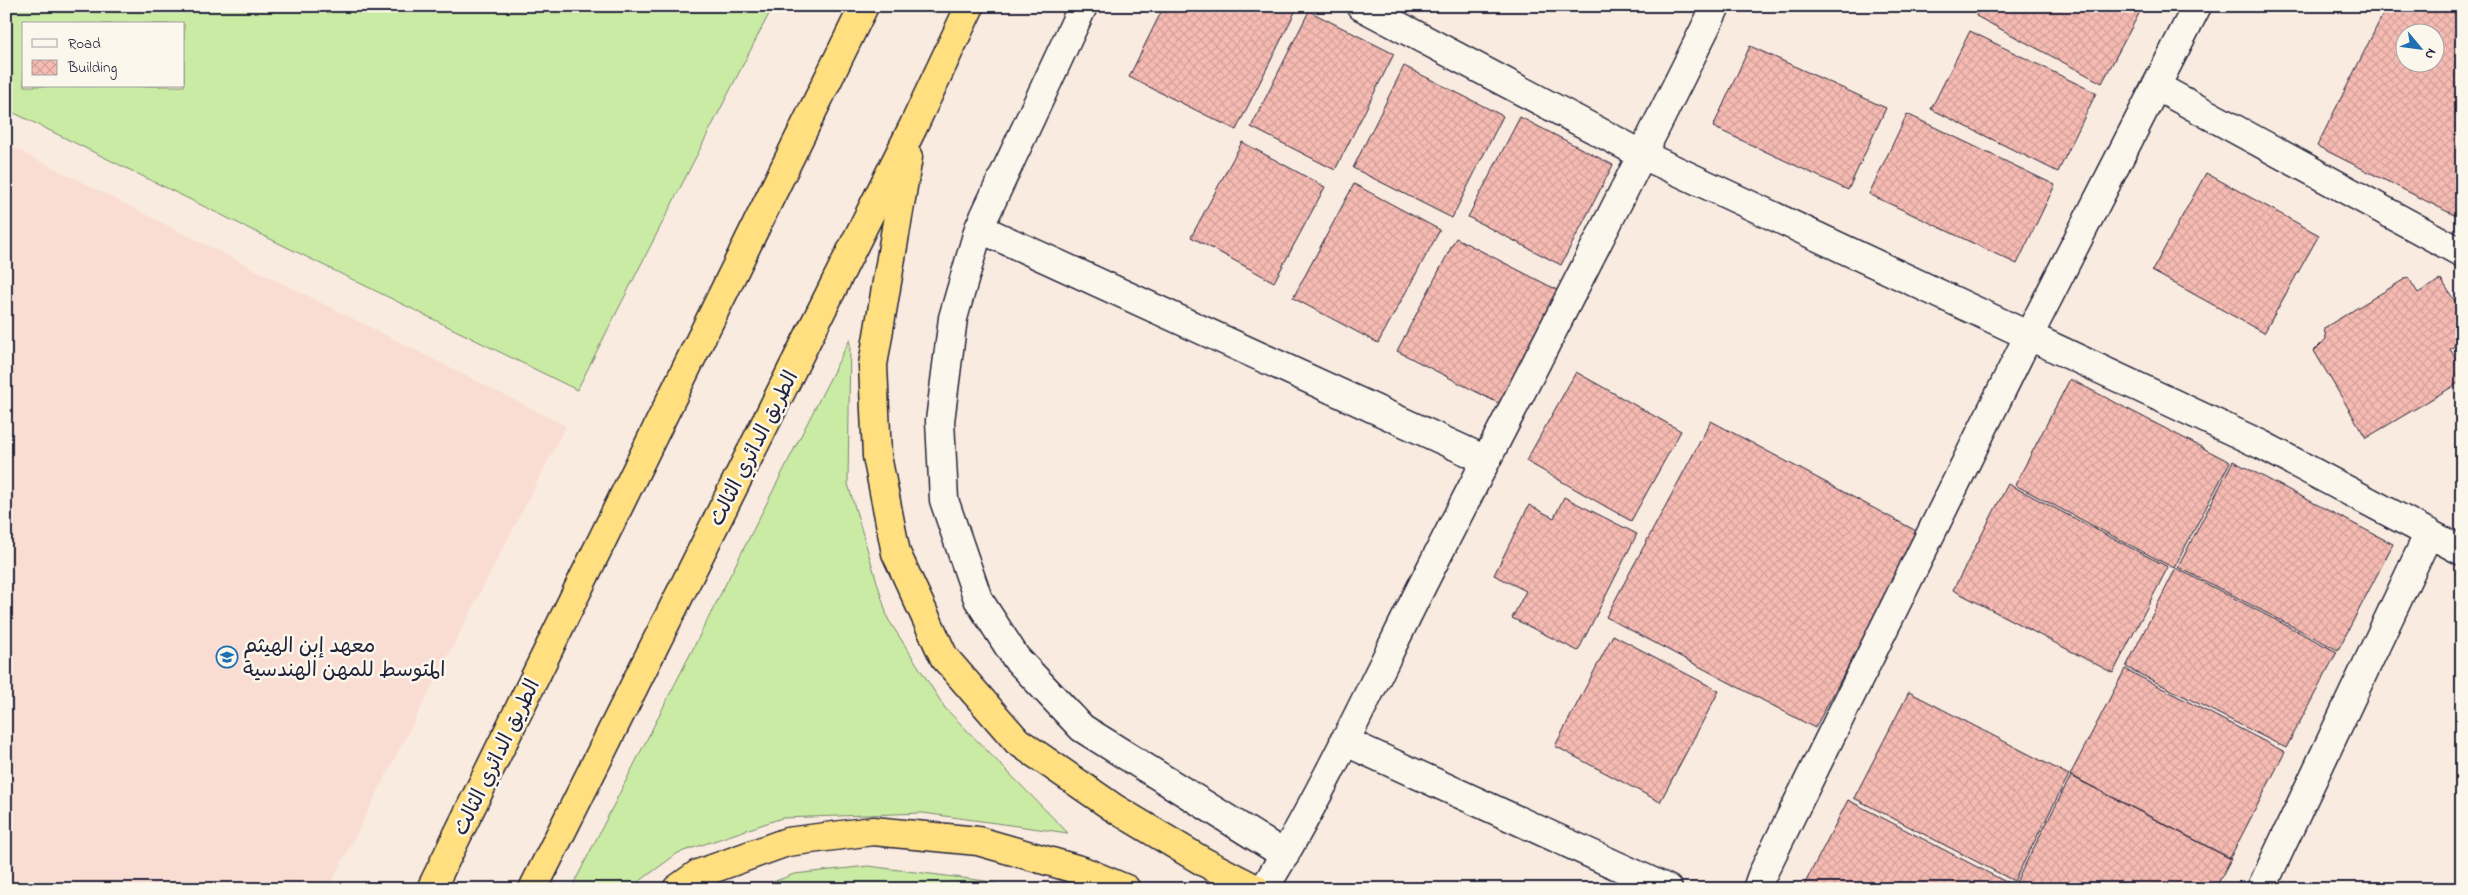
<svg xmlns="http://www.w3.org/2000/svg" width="2468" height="895" viewBox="0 0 2468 895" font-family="'Indie Flower','Playpen Sans Arabic',sans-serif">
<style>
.built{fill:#f9ddd2}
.grass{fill:#caeba3;stroke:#76866f;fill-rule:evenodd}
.building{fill:url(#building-cross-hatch);stroke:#22223b;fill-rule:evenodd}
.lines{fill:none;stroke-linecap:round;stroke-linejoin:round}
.minor-casing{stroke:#22223b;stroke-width:31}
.trunk-casing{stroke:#22223b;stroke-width:31}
.minor{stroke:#fbf7ec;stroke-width:28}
.trunk{stroke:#ffdf80;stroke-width:28}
.labels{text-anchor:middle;stroke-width:5;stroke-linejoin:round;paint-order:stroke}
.street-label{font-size:21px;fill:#22223b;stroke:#fbf7ec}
.poi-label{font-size:21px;fill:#22223b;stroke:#fbf7ec;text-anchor:start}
</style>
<defs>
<pattern id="building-cross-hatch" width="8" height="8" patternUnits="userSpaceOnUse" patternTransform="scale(1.25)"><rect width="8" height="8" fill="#f6bbb2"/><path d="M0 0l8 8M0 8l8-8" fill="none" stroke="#d3a09a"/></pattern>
</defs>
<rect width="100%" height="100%" fill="#faebe0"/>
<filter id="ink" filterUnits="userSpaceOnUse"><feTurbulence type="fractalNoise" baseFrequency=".02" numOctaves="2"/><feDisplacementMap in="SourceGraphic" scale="10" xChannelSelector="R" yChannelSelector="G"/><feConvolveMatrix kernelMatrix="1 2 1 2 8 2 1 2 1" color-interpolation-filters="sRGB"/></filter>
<g filter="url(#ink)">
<path class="built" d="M6 144 566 426 328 889H6Z"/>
<path class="grass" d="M6 6H773L577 390 6 109ZM24 24H184V86H24Z
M850 339 848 484 888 619 945 708 1068 833 923 813 782 818 678 853 629 889H571Z
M868 866 986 881 1008 889H755L794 874Z"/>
<path class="building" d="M1164 6H1298L1236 130 1129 77Z
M1981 6H2143L2102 83 1976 16Z
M2387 6H2462V219L2317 146ZM2406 32H2436V62H2406Z
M1309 11 1394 54 1335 170 1251 127Z
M1970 31 2096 93 2058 172 1931 109Z
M1750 46 1886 108 1848 190 1713 127Z
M1404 66 1503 116 1452 218 1353 168Z
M1907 114 2055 185 2017 264 1869 194Z
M1520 117 1613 165 1561 265 1468 217Z
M1242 142 1325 187 1274 282 1191 237Z
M2206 173 2319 235 2264 333 2152 271Z
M1354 184 1440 230 1378 343 1293 298Z
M1456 238 1559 291 1500 404 1397 351Z
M2408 277 2418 293 2441 279 2462 313V341L2450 349 2462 369V381L2366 438 2314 351 2326 339 2324 328Z
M1576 372 1681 431 1631 521 1526 461Z
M2070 379 2230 462 2174 568 2015 485Z
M1711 421 1920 533 1815 728 1606 617Z
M2233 461 2393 544 2338 650 2178 567Z
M2008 484 2168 567 2113 673 1953 590Z
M1564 497 1637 534 1578 651 1512 618 1526 591 1494 575 1529 505 1554 518Z
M2176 568 2337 652 2286 748 2126 667Z
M1613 635 1719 691 1660 802 1555 746Z
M2125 669 2285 752 2230 858 2070 775Z
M1909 692 2069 775 2014 881 1854 798Z
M2071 776 2231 859 2215 889H2028L2016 882Z
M1848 800 2008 883 2005 889H1802Z"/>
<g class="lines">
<g class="minor-casing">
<path id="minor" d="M1083 6 979 228 1486 460
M1361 6 1643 155 2262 445 2462 551
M2156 86 2462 253
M979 228 953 318 940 421 944 500 978 599 1016 658 1082 728 1285 855
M1344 741 1668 889
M1264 889C1327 786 1377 674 1432 566 1527 380 1624 194 1716 6
M1757 889 1762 875 2028 337 2197 6
M2261 889 2429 533"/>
</g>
<g class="trunk-casing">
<path id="trunk" d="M908 157 873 365 877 456 896 553 944 657 1017 741 1114 808 1204 862 1256 889
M431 889 864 6
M533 889 913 127 970 6
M677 889 698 874 787 842 873 831 978 841 1083 871 1126 889"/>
</g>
<use href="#minor" class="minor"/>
<use href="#trunk" class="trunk"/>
</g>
</g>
<defs>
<g id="school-ring" transform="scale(1.125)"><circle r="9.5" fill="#fbf7ec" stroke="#1f6fb2" stroke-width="1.5"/><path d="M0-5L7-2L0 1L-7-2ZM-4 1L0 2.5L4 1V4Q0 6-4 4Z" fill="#1f6fb2"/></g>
</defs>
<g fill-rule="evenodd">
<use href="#school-ring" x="227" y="657"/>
</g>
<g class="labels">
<g class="street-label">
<text transform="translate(753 448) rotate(-63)" y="7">الطريق الدائري الثالث</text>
<text transform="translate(496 757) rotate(-64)" y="7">الطريق الدائري الثالث</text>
</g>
<g class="poi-label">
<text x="243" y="652">معهد إبن الهيثم<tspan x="243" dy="24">المتوسط للمهن الهندسية</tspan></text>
</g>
</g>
<rect width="2468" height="895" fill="none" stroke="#fbf7ec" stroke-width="25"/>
<rect x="12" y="12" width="2443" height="870" fill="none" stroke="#22223b" stroke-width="2" filter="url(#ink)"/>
<rect x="22" y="22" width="162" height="65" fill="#fbf7ec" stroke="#a4a2a5"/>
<rect x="32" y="39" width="25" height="8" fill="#fbf7ec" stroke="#a4a2a5"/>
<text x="68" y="48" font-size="15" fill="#22223b">Road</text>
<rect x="32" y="60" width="25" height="15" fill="url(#building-cross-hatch)" stroke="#a4a2a5"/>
<text x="68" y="72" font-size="15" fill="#22223b">Building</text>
<g transform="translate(2420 48) rotate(119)"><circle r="24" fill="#fbf7ec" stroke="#a4a2a5"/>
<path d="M0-4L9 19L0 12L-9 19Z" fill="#1f6fb2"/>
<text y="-8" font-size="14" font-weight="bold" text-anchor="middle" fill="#22223b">N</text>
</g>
</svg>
